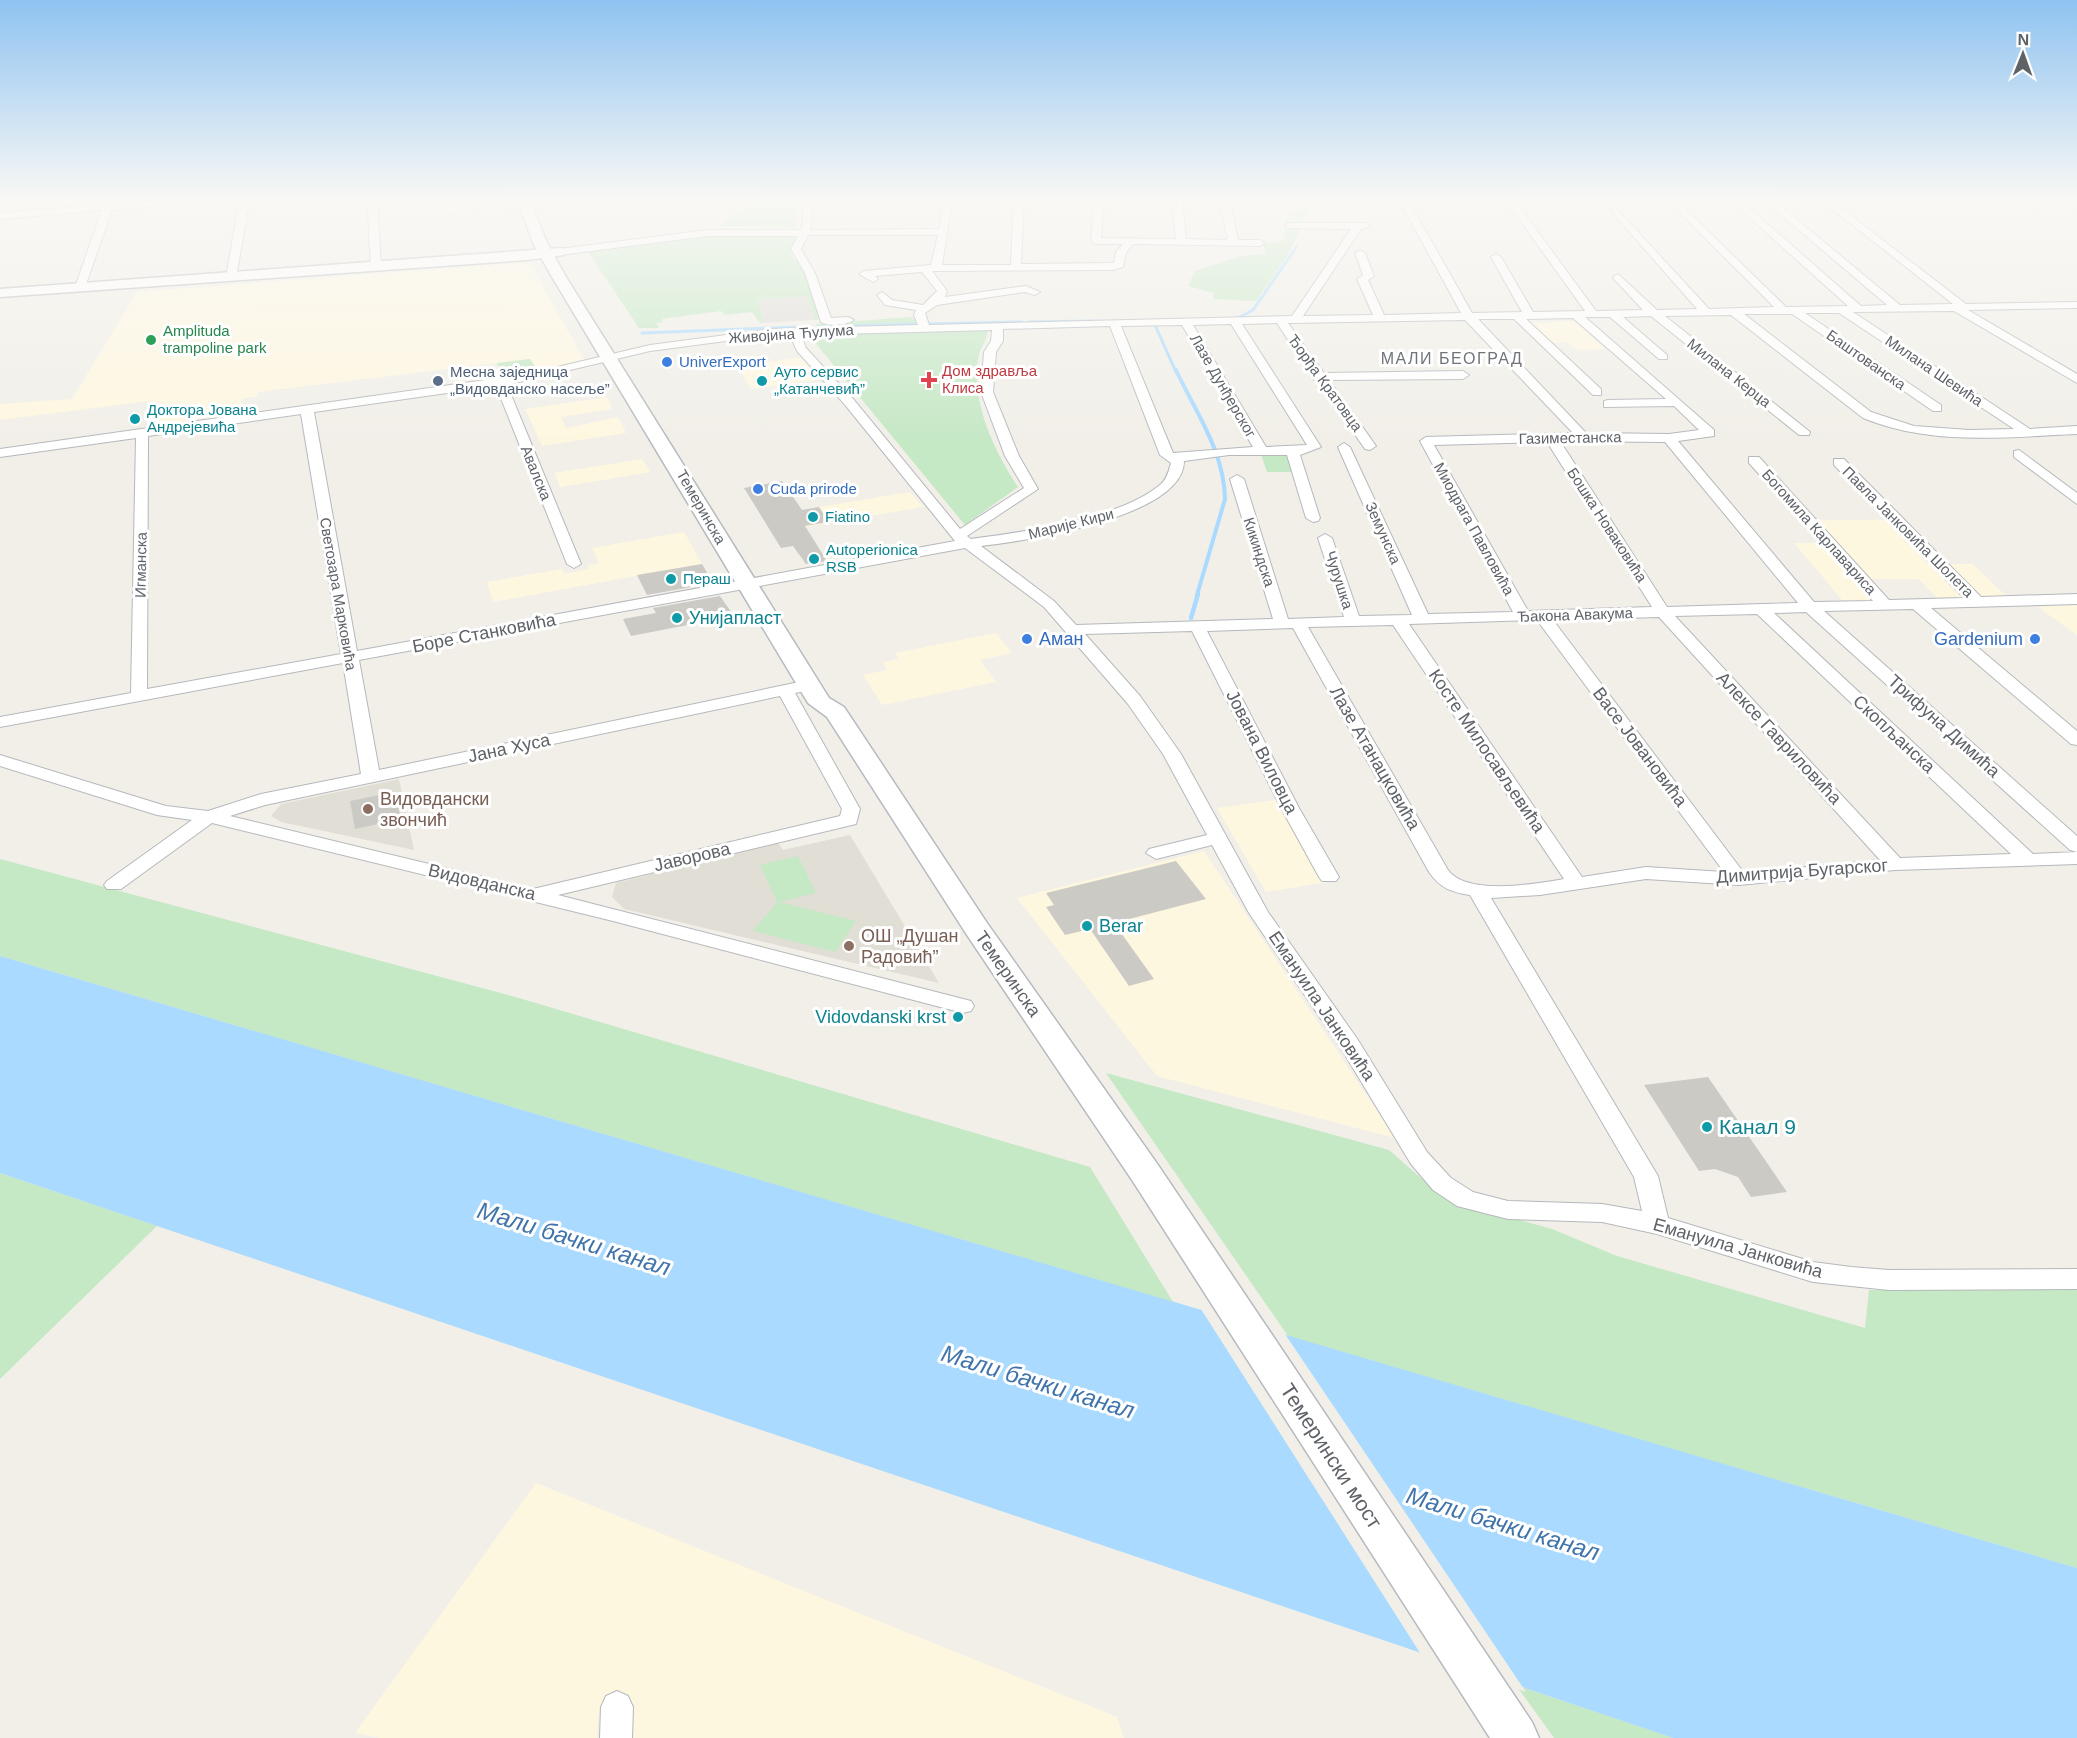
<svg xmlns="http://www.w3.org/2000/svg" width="2077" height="1738" viewBox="0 0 2077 1738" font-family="Helvetica,sans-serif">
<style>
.commercial{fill:#fef7e0}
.industrial{fill:#e0deda}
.education{fill:#e1ded6}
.green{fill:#c5e8c5}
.water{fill:#aadaff}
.pier{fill:#f1efe8}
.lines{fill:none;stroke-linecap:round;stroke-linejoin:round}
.stream-far2{stroke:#aadaff;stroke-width:3}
.stream-far1{stroke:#aadaff;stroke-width:4}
.stream{stroke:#aadaff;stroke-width:4.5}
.building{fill:#cccac5}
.minor-casing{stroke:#b5b8bc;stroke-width:2}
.tertiary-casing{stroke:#b5b8bc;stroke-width:3}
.secondary-casing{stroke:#b6babf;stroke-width:3}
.minor{fill:#fff;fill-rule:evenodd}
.tertiary{fill:#fff;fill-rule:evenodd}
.secondary{fill:#fff;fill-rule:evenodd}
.leisure-dot{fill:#2e9e5b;stroke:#fff;stroke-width:2}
.shop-dot{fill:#3f7fe0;stroke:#fff;stroke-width:2}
.health-dot{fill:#e0444e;stroke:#fff;stroke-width:2}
.service-dot{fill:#5c6f8a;stroke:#fff;stroke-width:2}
.culture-dot{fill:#0f9aa8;stroke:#fff;stroke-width:2}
.education-dot{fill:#8d6e63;stroke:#fff;stroke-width:2}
.labels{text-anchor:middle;stroke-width:6;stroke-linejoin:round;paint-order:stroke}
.far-leisure-label{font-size:15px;fill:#27864d;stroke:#fff;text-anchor:start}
.far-street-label{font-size:15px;fill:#5f6368;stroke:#fff}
.far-shop-label{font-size:15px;fill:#366cbe;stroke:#fff;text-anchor:start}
.far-health-label{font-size:15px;fill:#be3a42;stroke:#fff;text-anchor:start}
.far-service-label{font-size:15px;fill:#4e5e75;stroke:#fff;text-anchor:start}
.far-culture-label{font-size:15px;fill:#0d838f;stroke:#fff;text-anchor:start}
.far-neighbourhood-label{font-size:16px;letter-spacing:1.5px;fill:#70757a;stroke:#fff}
.culture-label{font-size:18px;fill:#0d838f;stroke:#fff;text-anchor:start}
.street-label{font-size:18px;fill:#5f6368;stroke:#fff}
.shop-label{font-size:18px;fill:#366cbe;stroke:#fff;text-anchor:start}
.education-label{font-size:18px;fill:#785e54;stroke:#fff;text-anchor:start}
.near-culture-label{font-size:21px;fill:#0d838f;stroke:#fff;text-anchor:start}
.near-street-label{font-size:21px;fill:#5f6368;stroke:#fff}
.near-water-label{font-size:24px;font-style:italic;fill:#4174aa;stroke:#fff}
</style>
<rect width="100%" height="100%" fill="#f1efe8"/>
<path class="commercial" d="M438 198H514L517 206 442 213Z
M529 262 585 361 538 371 530 359 258 392V396L241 399 243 413 150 425V401L0 420V404L72 399 137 292Z
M1575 321 1605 349 1577 350 1568 342 1549 343 1529 323Z
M803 357 822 379 751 389 737 366Z
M607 397 612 409 561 417 566 428 618 417 626 433 542 446 525 409Z
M642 459 650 472 560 487 554 473Z
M910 492 923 507 806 527 795 511Z
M1817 520H1890L1965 595 1964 598 1939 600 1919 579H1870Z
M684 532 702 564 493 602 487 582 562 569 564 574 589 569 588 565 599 563 592 548Z
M1794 543H1822L1872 601H1843Z
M1946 564H1973L2008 598H1980Z
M2077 605V635L2038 607Z
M996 633 1012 653 980 660 996 682 882 705 863 675 887 670 883 662 899 659 895 653Z
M1276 800 1328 882 1266 892 1217 808Z
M1204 851 1395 1138 1157 1076 1017 898Z
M536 1483 1117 1717 1124 1738H633L634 1704 599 1708 597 1738H380L355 1733Z"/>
<path class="industrial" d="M808 296 815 320 763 323 758 299Z"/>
<path class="education" d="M399 779 414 850 281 822 271 816 281 804Z
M850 835 939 983 624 909 612 897 616 883 778 843 783 850Z"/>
<path class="green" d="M755 198H797L795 227 720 226Z
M1311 198H1321L1308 211 1288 255 1256 301 1213 299 1214 293 1188 286 1195 271 1241 256 1266 254 1263 243 1284 241 1286 221Z
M729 235 797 236 791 254 806 275 821 319 815 320 807 296 758 299 763 323H760L752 312 725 315 721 311 662 319 663 322 656 323 659 328H639L588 252 687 238Z
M910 317 917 319 920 326 817 328 816 324Z
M988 330C987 341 979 349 978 360 972 405 994 450 1018 487L965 525 808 334Z
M530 359 538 371 503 376 497 363Z
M1261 454 1288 455 1294 472H1267Z
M798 856 816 893 779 902 856 921 835 952 753 931 777 902 760 865Z
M0 859 512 996 1090 1167 1173 1302 0 956Z
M1106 1073 1389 1150 1445 1199 1552 1229 1617 1256 1865 1328 1869 1290H2077V1568L1288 1336Z
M0 1173 157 1226 0 1379Z
M1516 1685 1673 1738H1554Z"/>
<path class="water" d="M0 956 2077 1568V1738H1673L0 1173Z"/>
<path class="pier" d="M1199 1306 1283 1331 1526 1692 1422 1656Z"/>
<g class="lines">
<path class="stream-far2" d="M1238 318 1253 310 1297 246
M1029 322 1097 321
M928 324 1022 322
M1155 325 1176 372
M819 327 914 324
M642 333 800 327"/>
<path class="stream-far1" d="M1176 370C1196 413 1224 451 1225 499L1197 595"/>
<path class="stream" d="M1191 618 1198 594"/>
</g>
<path class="building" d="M782 481 802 510 819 507 829 522 805 526 827 561 806 564 793 546 781 548 744 488Z
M702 564 713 583 647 595 637 575Z
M720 596 734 616 631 636 623 619 656 613 653 608Z
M395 792 401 819 355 829 350 801Z
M1176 861 1206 899 1114 923 1154 979 1129 986 1090 929 1065 935 1046 907 1054 905 1046 893Z
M1708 1077 1787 1192 1751 1197 1738 1177 1715 1169 1699 1171 1644 1085Z"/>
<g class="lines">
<g class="minor-casing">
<path id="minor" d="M106 198H116L114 204 222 198 218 201 112 210 85 287 80 290 75 287 102 210 0 219V213L104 205Z
M240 198H250L236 277 231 280 226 277Z
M367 198H377L381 266 376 269 371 266Z
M805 198H815C810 209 814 218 810 230L939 229 944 203 952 201 942 265H1011L1014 198H1024L1021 264 1114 263 1116 252 1123 244H1096L1091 241 1094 198H1104L1101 238 1176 239 1172 198H1182L1186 239 1225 240 1228 239 1219 198H1229L1238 240H1260L1265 243 1260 246 1133 244 1126 253 1123 267 1113 270 932 271 947 291 945 297 1026 286 1040 292 1035 295 1025 292 937 305 925 313 929 325 1292 316 1351 229 1287 228 1285 226 1290 223H1366L1371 226 1361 229 1303 316 1373 315 1357 279 1363 275 1355 253 1360 250 1365 253 1374 276 1368 280 1384 315 1461 313 1398 198H1407L1472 313 1522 312 1491 257 1496 254 1501 257 1533 312 1585 311 1504 198H1513L1596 311 1643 310 1614 279 1613 277 1618 274 1657 310 1697 309 1612 212V208L1615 207 1709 309 1774 307 1665 198H1674L1786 307 1848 306 1740 209V205H1746L1861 306 1887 305 1761 198H1771L1900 305 1953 304 1818 198H1828L1966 304 2077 302V308L1968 310 2077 374V383L1954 311 1853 312 2030 429 2077 426V434C2005 437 1931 446 1863 418L1731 315 1665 316 1810 432 1809 435H1799L1651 316 1623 317 1667 355V359H1659L1610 317H1585L1714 430V436L1678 441 1814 602 1873 601 1749 463V457H1759L1889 600 1964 598 1834 465V459H1844L1981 597 2077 594V604L1931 608 2077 731V745L2071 744 1913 609 1824 611 2077 836V852L2070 850 1806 612 1774 613 2033 854 2077 852V864L1895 870 1739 885 1646 879 1540 895 1491 898 1658 1176 1668 1218 1813 1262 1851 1267 1889 1270 2077 1269V1289L1889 1290 1813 1282 1657 1234 1602 1222 1508 1219 1457 1206 1433 1190 1411 1164 1342 1050 1249 913 1212 845 1156 859 1146 853 1149 849 1207 835 1163 754 1128 704 1044 607 965 548 359 660 379 770 809 680 815 681 817 685 815 689 795 693 860 809 856 824 558 895 971 1001 974 1006 971 1011 963 1013 613 921 212 823 121 889H107L104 885 107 881 192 820 157 815 0 766V755L166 806 208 811 261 794 361 774 343 663 0 727V717L131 693 136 438 0 457V449L528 374 650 345 771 329 918 325 914 315 916 310 885 305 877 295 882 292 892 300 923 305 937 291 922 272 875 276 878 279 873 282 859 274 864 271 931 265 938 235H808L801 249 815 273 831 318 848 317 854 320C847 325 829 327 821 322L805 273 791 249 798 236H707L560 255 555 252 560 249 707 230H801C805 218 801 209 805 198ZM1805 313H1839L2014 429 1969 430 1914 426 1871 412 1744 314H1792L1933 411H1941V405ZM1573 318 1666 399 1608 400 1604 401V407L1674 406 1699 430 1669 434 1586 433 1478 319H1514L1593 395H1601V389L1526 319ZM1465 320 1573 433 1426 437 1420 441 1513 612 1428 614 1350 447 1344 443 1338 447 1412 615 1359 616 1332 538 1325 534 1318 538 1344 617 1288 619 1244 479 1237 475 1230 479 1273 619 1076 625 1054 601 981 546C1025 541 1184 517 1184 461L1229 455H1287L1306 518 1313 522 1318 521 1320 518 1300 455 1321 447 1242 324 1277 323 1314 380H1317L1365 449 1370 450 1376 446 1329 380 1463 379 1469 375 1463 371 1324 373 1288 323ZM1231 324 1307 445 1266 447 1193 325ZM1182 325 1253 447 1173 453 1121 326ZM1110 326 1160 455 1171 463C1169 470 1167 479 1161 484 1121 519 1023 532 971 539L967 536 1038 489 1019 456 993 392 996 352 1003 341V329ZM992 330 991 341 984 352 981 392 1005 456 1024 488 960 529 854 400 806 348 801 335ZM771 335H790L797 351 846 406 955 541 357 651 314 412 496 386 567 564 574 568 581 564 507 385 650 351ZM301 414 341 654 147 689 148 436ZM1560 441 1665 442 1798 603 1667 607ZM1547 442 1652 607 1528 611 1434 445ZM1757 614 2011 854 1900 858 1675 616ZM1659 617 1880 860 1744 873 1553 620ZM1537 620 1724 872 1646 867 1582 877 1409 624ZM1393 625 1564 879C1535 884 1467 896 1448 870L1308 627ZM1293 628 1429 872C1440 888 1451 892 1470 895L1634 1177 1642 1211 1602 1204 1508 1201 1473 1192 1451 1178 1427 1152 1358 1040 1268 912 1181 754 1140 696 1085 634 1192 631 1281 808 1319 877 1322 881H1336L1339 877 1299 808 1207 631ZM780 696 842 809 840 816 533 889 230 816 265 805Z
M2019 450 2077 493V504L2014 457V451Z
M617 1691 628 1696 633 1707 632 1738H600L601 1707 606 1696Z"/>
</g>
<g class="tertiary-casing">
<path id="tertiary" d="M560 248 564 249V255L527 260 0 297V289Z"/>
</g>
<g class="secondary-casing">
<path id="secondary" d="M517 198H529L547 243 566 277 829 698 844 707 987 923 1158 1165 1532 1722 1539 1738H1490L1134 1183 967 935 827 717 808 703 552 277 533 243Z"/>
</g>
<use href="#minor" class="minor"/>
<use href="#tertiary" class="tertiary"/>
<use href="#secondary" class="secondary"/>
</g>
<linearGradient id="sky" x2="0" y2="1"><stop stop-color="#8fc3f1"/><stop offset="0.45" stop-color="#f9f8f5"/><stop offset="1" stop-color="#f9f8f5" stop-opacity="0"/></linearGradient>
<rect width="2077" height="441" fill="url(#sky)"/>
<circle class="leisure-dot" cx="151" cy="340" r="6"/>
<g class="shop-dot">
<circle cx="667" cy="362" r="6"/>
<circle cx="758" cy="489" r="6"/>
<circle cx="1027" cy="639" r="6"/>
<circle cx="2035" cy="639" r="6"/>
</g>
<path class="health-dot" d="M926 371h6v6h6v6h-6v6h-6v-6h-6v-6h6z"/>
<circle class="service-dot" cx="438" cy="381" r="6"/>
<g class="culture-dot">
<circle cx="762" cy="381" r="6"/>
<circle cx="135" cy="419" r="6"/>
<circle cx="813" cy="517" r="6"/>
<circle cx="814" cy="559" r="6"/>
<circle cx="671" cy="579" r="6"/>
<circle cx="677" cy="618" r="6"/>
<circle cx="1087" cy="926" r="6"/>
<circle cx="958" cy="1017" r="6"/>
<circle cx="1707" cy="1127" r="6"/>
</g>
<g class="education-dot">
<circle cx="368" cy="809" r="6"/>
<circle cx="849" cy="946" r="6"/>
</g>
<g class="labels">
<g class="far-leisure-label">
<text x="163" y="336">Amplituda<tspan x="163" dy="17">trampoline park</tspan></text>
</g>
<g class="far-street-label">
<text transform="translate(791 334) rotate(-4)" y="5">Живојина Ћулума</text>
<text transform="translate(1866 360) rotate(35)" y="5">Баштованска</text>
<text transform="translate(1934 371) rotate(34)" y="5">Милана Шевића</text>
<text transform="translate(1729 373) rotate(38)" y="5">Милана Керца</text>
<text transform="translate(1325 383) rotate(54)" y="5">Ђорђа Кратовца</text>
<text transform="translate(1223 386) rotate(60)" y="5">Лазе Дунђерског</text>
<text transform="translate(1570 438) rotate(-1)" y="5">Газиместанска</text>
<text transform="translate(536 473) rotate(68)" y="5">Авалска</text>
<text transform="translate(701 507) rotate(60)" y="5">Темеринска</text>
<text transform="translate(1071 524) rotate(-14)" y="5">Марије Кири</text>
<text transform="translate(1607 525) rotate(57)" y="5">Бошка Новаковића</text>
<text transform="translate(1474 529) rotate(61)" y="5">Миодрага Павловића</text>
<text transform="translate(1819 532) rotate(48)" y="5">Богомила Карлавариса</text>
<text transform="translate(1908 532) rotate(45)" y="5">Павла Јанковића Шолета</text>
<text transform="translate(1383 533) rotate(66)" y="5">Земунска</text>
<text transform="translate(1259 552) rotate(72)" y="5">Кикиндска</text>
<text transform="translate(141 565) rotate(-89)" y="5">Игманска</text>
<text transform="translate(1339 580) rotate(72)" y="5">Чурушка</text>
<text transform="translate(338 594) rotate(80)" y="5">Светозара Марковића</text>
<text transform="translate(1575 615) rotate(-2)" y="5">Ђакона Авакума</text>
</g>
<g class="far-shop-label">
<text x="679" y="367">UniverExport</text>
<text x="770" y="494">Cuda prirode</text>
</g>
<g class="far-health-label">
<text x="942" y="376">Дом здравља<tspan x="942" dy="17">Клиса</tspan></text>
</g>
<g class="far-service-label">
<text x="450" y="377">Месна заједница<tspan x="450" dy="17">„Видовданско насеље”</tspan></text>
</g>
<g class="far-culture-label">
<text x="774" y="377">Ауто сервис<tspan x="774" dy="17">„Катанчевић”</tspan></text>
<text x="147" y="415">Доктора Јована<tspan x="147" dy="17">Андрејевића</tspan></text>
<text x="825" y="522">Fiatino</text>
<text x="826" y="555">Autoperionica<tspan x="826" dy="17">RSB</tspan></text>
<text x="683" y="584">Пераш</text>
</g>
<g class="far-neighbourhood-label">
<text x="1452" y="364">МАЛИ БЕОГРАД</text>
</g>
<g class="culture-label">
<text x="689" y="624">Унијапласт</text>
<text x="1099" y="932">Berar</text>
<text x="946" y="1023" text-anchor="end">Vidovdanski krst</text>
</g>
<g class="street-label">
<text transform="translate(484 633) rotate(-11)" y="6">Боре Станковића</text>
<text transform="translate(1944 726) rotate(42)" y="6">Трифуна Димића</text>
<text transform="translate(1894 734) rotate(43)" y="6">Скопљанска</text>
<text transform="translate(1779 738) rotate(47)" y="6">Алексе Гавриловића</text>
<text transform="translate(1640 747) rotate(53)" y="6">Васе Јовановића</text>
<text transform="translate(509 748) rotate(-12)" y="6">Јана Хуса</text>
<text transform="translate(1487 751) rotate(56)" y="6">Косте Милосављевића</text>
<text transform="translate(1262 752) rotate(63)" y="6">Јована Виловца</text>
<text transform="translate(1375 758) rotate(60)" y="6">Лазе Атанацковића</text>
<text transform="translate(692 857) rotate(-13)" y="6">Јаворова</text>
<text transform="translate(1802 871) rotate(-4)" y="6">Димитрија Бугарског</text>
<text transform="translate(482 882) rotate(13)" y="6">Видовданска</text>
<text transform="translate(1008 974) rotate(55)" y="6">Темеринска</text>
<text transform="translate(1322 1006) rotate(56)" y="6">Емануила Јанковића</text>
<text transform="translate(1738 1248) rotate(16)" y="6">Емануила Јанковића</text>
</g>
<g class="shop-label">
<text x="1039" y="645">Аман</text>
<text x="2023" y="645" text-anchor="end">Gardenium</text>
</g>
<g class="education-label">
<text x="380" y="805">Видовдански<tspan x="380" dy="21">звончић</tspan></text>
<text x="861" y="942">ОШ „Душан<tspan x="861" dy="21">Радовић”</tspan></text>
</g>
<g class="near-culture-label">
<text x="1719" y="1134">Канал 9</text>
</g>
<g class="near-street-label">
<text transform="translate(1331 1456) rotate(57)" y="7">Темерински мост</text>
</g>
<g class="near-water-label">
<text transform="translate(574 1239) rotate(17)" y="8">Мали бачки канал</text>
<text transform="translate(1038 1382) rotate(17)" y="8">Мали бачки канал</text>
<text transform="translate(1503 1524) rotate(17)" y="8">Мали бачки канал</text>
</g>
</g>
<g transform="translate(2023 54) rotate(1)" stroke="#ffffff" stroke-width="4.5" paint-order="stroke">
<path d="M0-4.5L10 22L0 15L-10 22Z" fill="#5f6368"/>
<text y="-9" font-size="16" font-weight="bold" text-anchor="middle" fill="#5f6368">N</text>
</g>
</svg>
